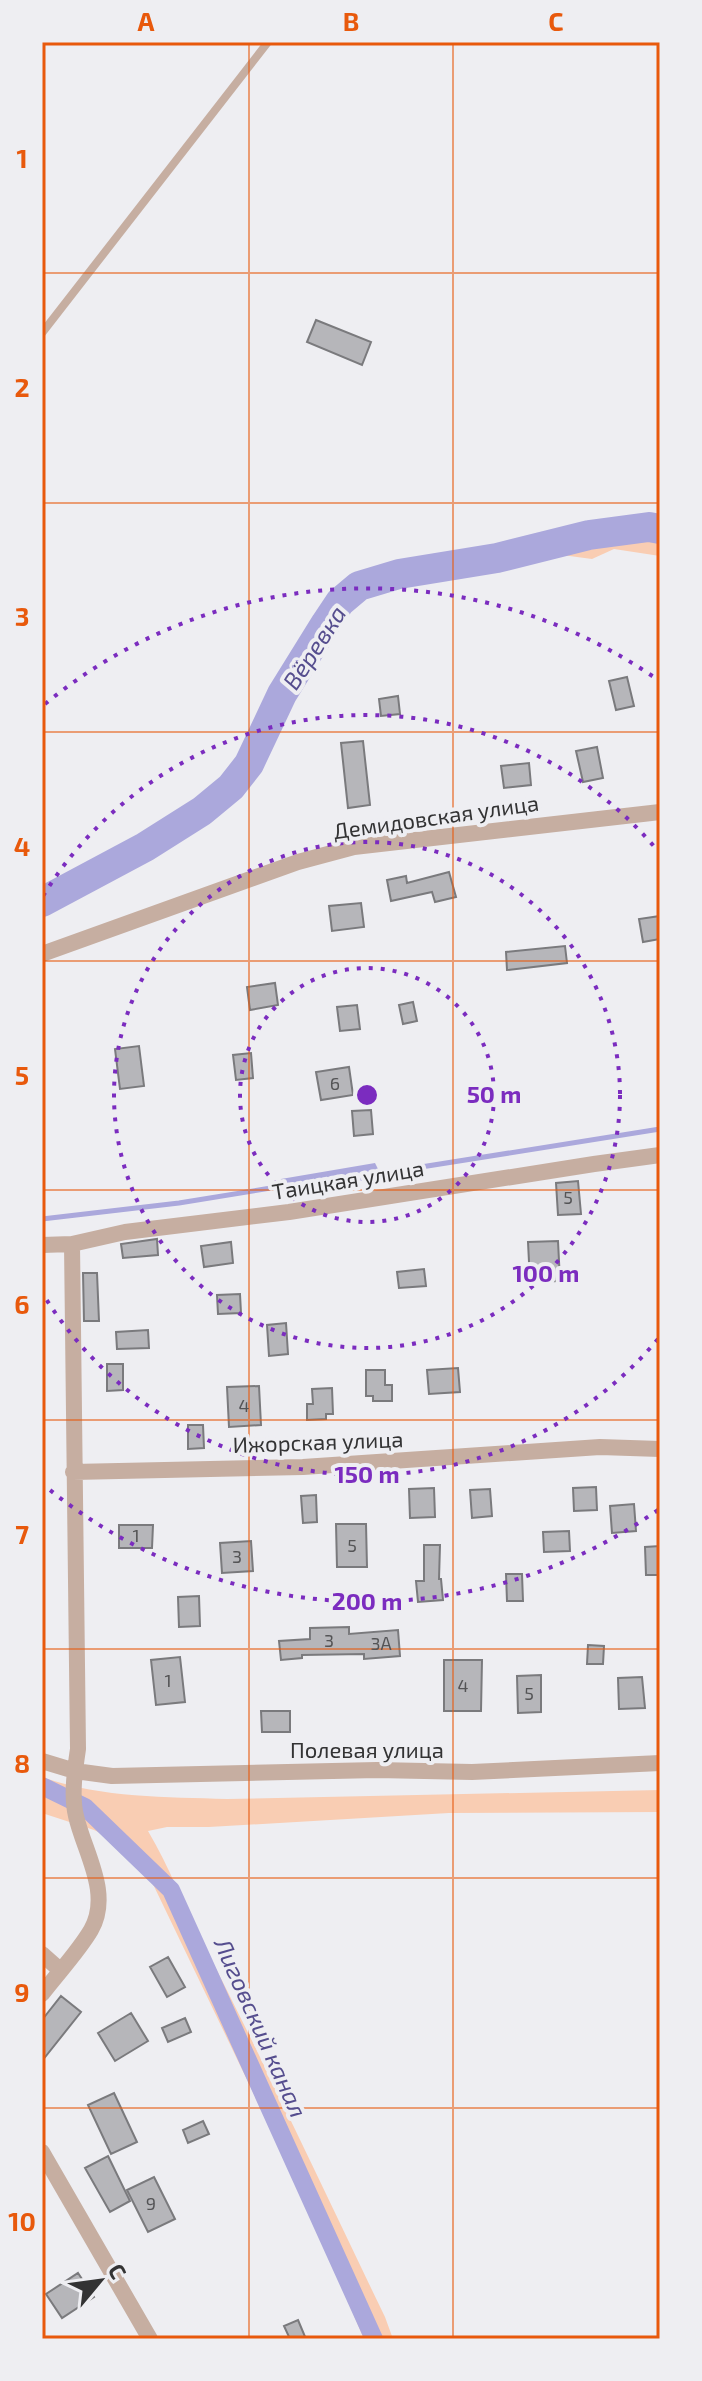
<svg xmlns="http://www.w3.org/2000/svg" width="702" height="2381" viewBox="0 0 702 2381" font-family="'Exo 2',sans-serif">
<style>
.green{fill:#f9cdb3}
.water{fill:#aba8dc}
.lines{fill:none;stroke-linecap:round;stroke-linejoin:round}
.stream{stroke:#aba8dc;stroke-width:5}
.canal{stroke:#aba8dc;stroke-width:18}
.river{stroke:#aba8dc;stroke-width:30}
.building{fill:#b6b6ba;stroke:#7a7a7d;stroke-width:2}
.lane{stroke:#c6aea1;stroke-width:8}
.street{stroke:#c6aea1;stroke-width:16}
.grid{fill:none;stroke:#e8590c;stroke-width:2;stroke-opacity:0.55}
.ring{fill:none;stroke:#7b2cbf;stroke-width:4;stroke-dasharray:4 8}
.labels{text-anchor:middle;stroke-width:8;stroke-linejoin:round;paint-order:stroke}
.number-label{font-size:18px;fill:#545456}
.street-label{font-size:22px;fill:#333334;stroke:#eeeef2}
.water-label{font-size:24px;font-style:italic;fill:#554d8e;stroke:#eeeef2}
.centre{fill:#7b2cbf;stroke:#eeeef2;stroke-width:4}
.ring-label{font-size:24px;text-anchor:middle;font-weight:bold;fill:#7b2cbf;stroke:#eeeef2;stroke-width:8;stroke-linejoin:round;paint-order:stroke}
.neatline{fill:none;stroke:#e8590c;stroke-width:3}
.grid-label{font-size:26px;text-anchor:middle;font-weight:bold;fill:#e8590c}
</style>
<rect width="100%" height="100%" fill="#eeeef2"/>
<path class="green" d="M644 523 660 525V556L614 549 592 559 562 555 470 576 462 557 531 544 572 532Z
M42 1777C101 1798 165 1797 227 1799L660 1790V1812L449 1813 209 1827H167L148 1831C170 1868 184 1907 204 1945 267 2068 325 2193 385 2317L393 2339H364L301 2192 151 1880 109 1837 94 1830 42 1813Z"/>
<path class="water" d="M375 1163 380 1173 376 1178 282 1195 279 1187 281 1179Z"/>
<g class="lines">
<path class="stream" d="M377 1174 660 1129
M42 1219 179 1203 283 1186"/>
<path class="canal" d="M42 1786 85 1807 171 1890 374 2339"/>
<path class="river" d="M42 902 145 847 202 811 231 787 249 764 282 694 326 623 340 602 359 586 399 574 497 558 589 535 649 527 660 529"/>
</g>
<path class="building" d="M316 320 371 342 362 365 307 342Z
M627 677 634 706 616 710 609 681Z
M398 696 400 714 381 716 379 699Z
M363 741 370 805 348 808 341 743Z
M597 747 603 778 583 782 576 751Z
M529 763 531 785 504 788 501 766Z
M449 872 456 897 435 902 432 892 391 901 387 880 406 876 407 883Z
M361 903 364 927 332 931 329 906Z
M660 916V939L643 942 639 919Z
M565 946 567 963 507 970 506 952Z
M275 983 278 1005 250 1010 247 987Z
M413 1002 417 1021 403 1024 399 1005Z
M357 1005 360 1029 340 1031 337 1007Z
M139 1046 144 1086 120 1089 115 1049Z
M251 1053 253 1078 236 1080 233 1055Z
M349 1067 353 1095 321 1100 316 1072Z
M371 1110 373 1134 354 1136 352 1111Z
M578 1181 581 1214 558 1215 556 1183Z
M157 1239 158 1255 123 1258 121 1244Z
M558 1241 560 1281 530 1282 528 1242Z
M231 1242 233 1263 204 1267 201 1246Z
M424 1269 426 1286 399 1288 397 1272Z
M83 1273H97L99 1321H84Z
M240 1294 241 1313 218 1314 217 1295Z
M286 1323 288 1354 269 1356 267 1325Z
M148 1330 149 1348 117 1349 116 1332Z
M107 1364H123V1390L107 1391Z
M458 1368 460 1392 429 1394 427 1370Z
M366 1370H385V1385H392V1401H373V1396H366Z
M259 1386 261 1425 229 1427 227 1387Z
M332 1388 333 1414H326V1419L307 1420V1404H313L312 1389Z
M188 1425H203L204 1448 188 1449Z
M596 1487 597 1510 574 1511 573 1488Z
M434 1488 435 1517 410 1518 409 1489Z
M490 1489 492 1516 472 1518 470 1490Z
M316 1495 317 1522 303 1523 301 1496Z
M634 1504 636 1531 612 1533 610 1506Z
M336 1524H366L367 1567H337Z
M119 1525H153L152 1548H119Z
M569 1531 570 1551 544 1552 543 1532Z
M251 1541 253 1571 222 1573 220 1543Z
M424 1545H440L439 1579H441L443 1600 418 1602 416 1581H424Z
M660 1546V1575H646L645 1547Z
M506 1574H522L523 1601H507Z
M199 1596 200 1626 179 1627 178 1597Z
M349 1627V1634L398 1630 400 1656 364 1659V1654L302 1655V1658L281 1660 279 1641 310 1639V1628Z
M588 1645 604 1646 603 1664H587Z
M180 1657 185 1702 156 1705 151 1660Z
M444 1660H482L481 1711H444Z
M541 1675V1712L518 1713 517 1676Z
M642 1677 645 1708 619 1709 618 1678Z
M261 1711H290V1732H262Z
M168 1957 185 1987 167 1997 150 1967Z
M61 1996 81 2012 42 2061V2020Z
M131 2013 148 2041 115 2061 98 2033Z
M185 2018 191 2032 168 2042 162 2028Z
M114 2093 137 2142 111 2154 88 2105Z
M203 2121 209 2134 188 2143 183 2130Z
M108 2156 130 2201 110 2212 85 2168Z
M154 2177 175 2219 148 2232 127 2190Z
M78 2273 94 2297 62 2318 46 2294Z
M298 2320 306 2339H290L284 2326Z"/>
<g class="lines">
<path class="lane" d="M42 333 268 42"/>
<path class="street" d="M42 954 298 862 354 847 660 812
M42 1245 72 1244 125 1232 289 1212 594 1164 660 1155
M73 1472 303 1467 600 1447 660 1449
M42 1761 75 1771 112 1776 377 1770 472 1772 660 1763
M42 1954 60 1970
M42 1994C58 1973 78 1952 91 1930 112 1893 84 1852 76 1816 71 1796 75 1769 78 1749L72 1244
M42 2152 150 2339"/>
</g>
<path class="grid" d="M249 42V2339M453 42V2339M42 273H660M42 503H660M42 732H660M42 961H660M42 1190H660M42 1420H660M42 1649H660M42 1878H660M42 2108H660"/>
<g class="ring">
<circle cx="367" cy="1095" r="127"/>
<circle cx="367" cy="1095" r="253"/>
<path d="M658 1339A380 380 0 0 1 43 1294M43 896A380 380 0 0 1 658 851"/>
<path d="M658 1510A507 507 0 0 1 45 1486M45 704A507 507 0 0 1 658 680"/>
</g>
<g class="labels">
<g class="number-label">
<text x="335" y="1090">6</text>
<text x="568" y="1204">5</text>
<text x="244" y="1412">4</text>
<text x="136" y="1542">1</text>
<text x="352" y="1552">5</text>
<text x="237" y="1563">3</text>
<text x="329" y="1647">3</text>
<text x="381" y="1650">3А</text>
<text x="168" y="1687">1</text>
<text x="463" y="1692">4</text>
<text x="529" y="1700">5</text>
<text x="151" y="2210">9</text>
</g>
<g class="street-label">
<text transform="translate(436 817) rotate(-8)" y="8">Демидовская улица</text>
<text transform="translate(348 1180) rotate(-9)" y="8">Таицкая улица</text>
<text transform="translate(318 1442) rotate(-2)" y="8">Ижорская улица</text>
<text x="367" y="1758">Полевая улица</text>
</g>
<g class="water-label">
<text transform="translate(315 648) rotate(-57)" y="8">Вёревка</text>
<text transform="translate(260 2028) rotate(66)" y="8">Лиговский канал</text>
</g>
</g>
<circle cx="367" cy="1095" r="12" class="centre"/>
<g class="ring-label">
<text x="494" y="1103">50 m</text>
<text x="546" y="1282">100 m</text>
<text x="367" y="1483">150 m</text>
<text x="367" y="1610">200 m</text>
</g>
<rect width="702" height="2381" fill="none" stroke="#eeeef2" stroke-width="88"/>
<g transform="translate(100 2281) rotate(61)" stroke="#eeeef2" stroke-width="6" paint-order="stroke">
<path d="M0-6L14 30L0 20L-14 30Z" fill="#333334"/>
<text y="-12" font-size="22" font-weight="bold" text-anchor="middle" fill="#333334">С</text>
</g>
<rect x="44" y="44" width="614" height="2293" class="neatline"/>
<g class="grid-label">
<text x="146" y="31">A</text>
<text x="351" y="31">B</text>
<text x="556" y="31">C</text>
<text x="22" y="168">1</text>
<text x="22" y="397">2</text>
<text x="22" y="626">3</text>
<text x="22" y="856">4</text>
<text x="22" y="1085">5</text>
<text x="22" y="1314">6</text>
<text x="22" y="1544">7</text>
<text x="22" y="1773">8</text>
<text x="22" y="2002">9</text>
<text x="22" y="2231">10</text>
</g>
</svg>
